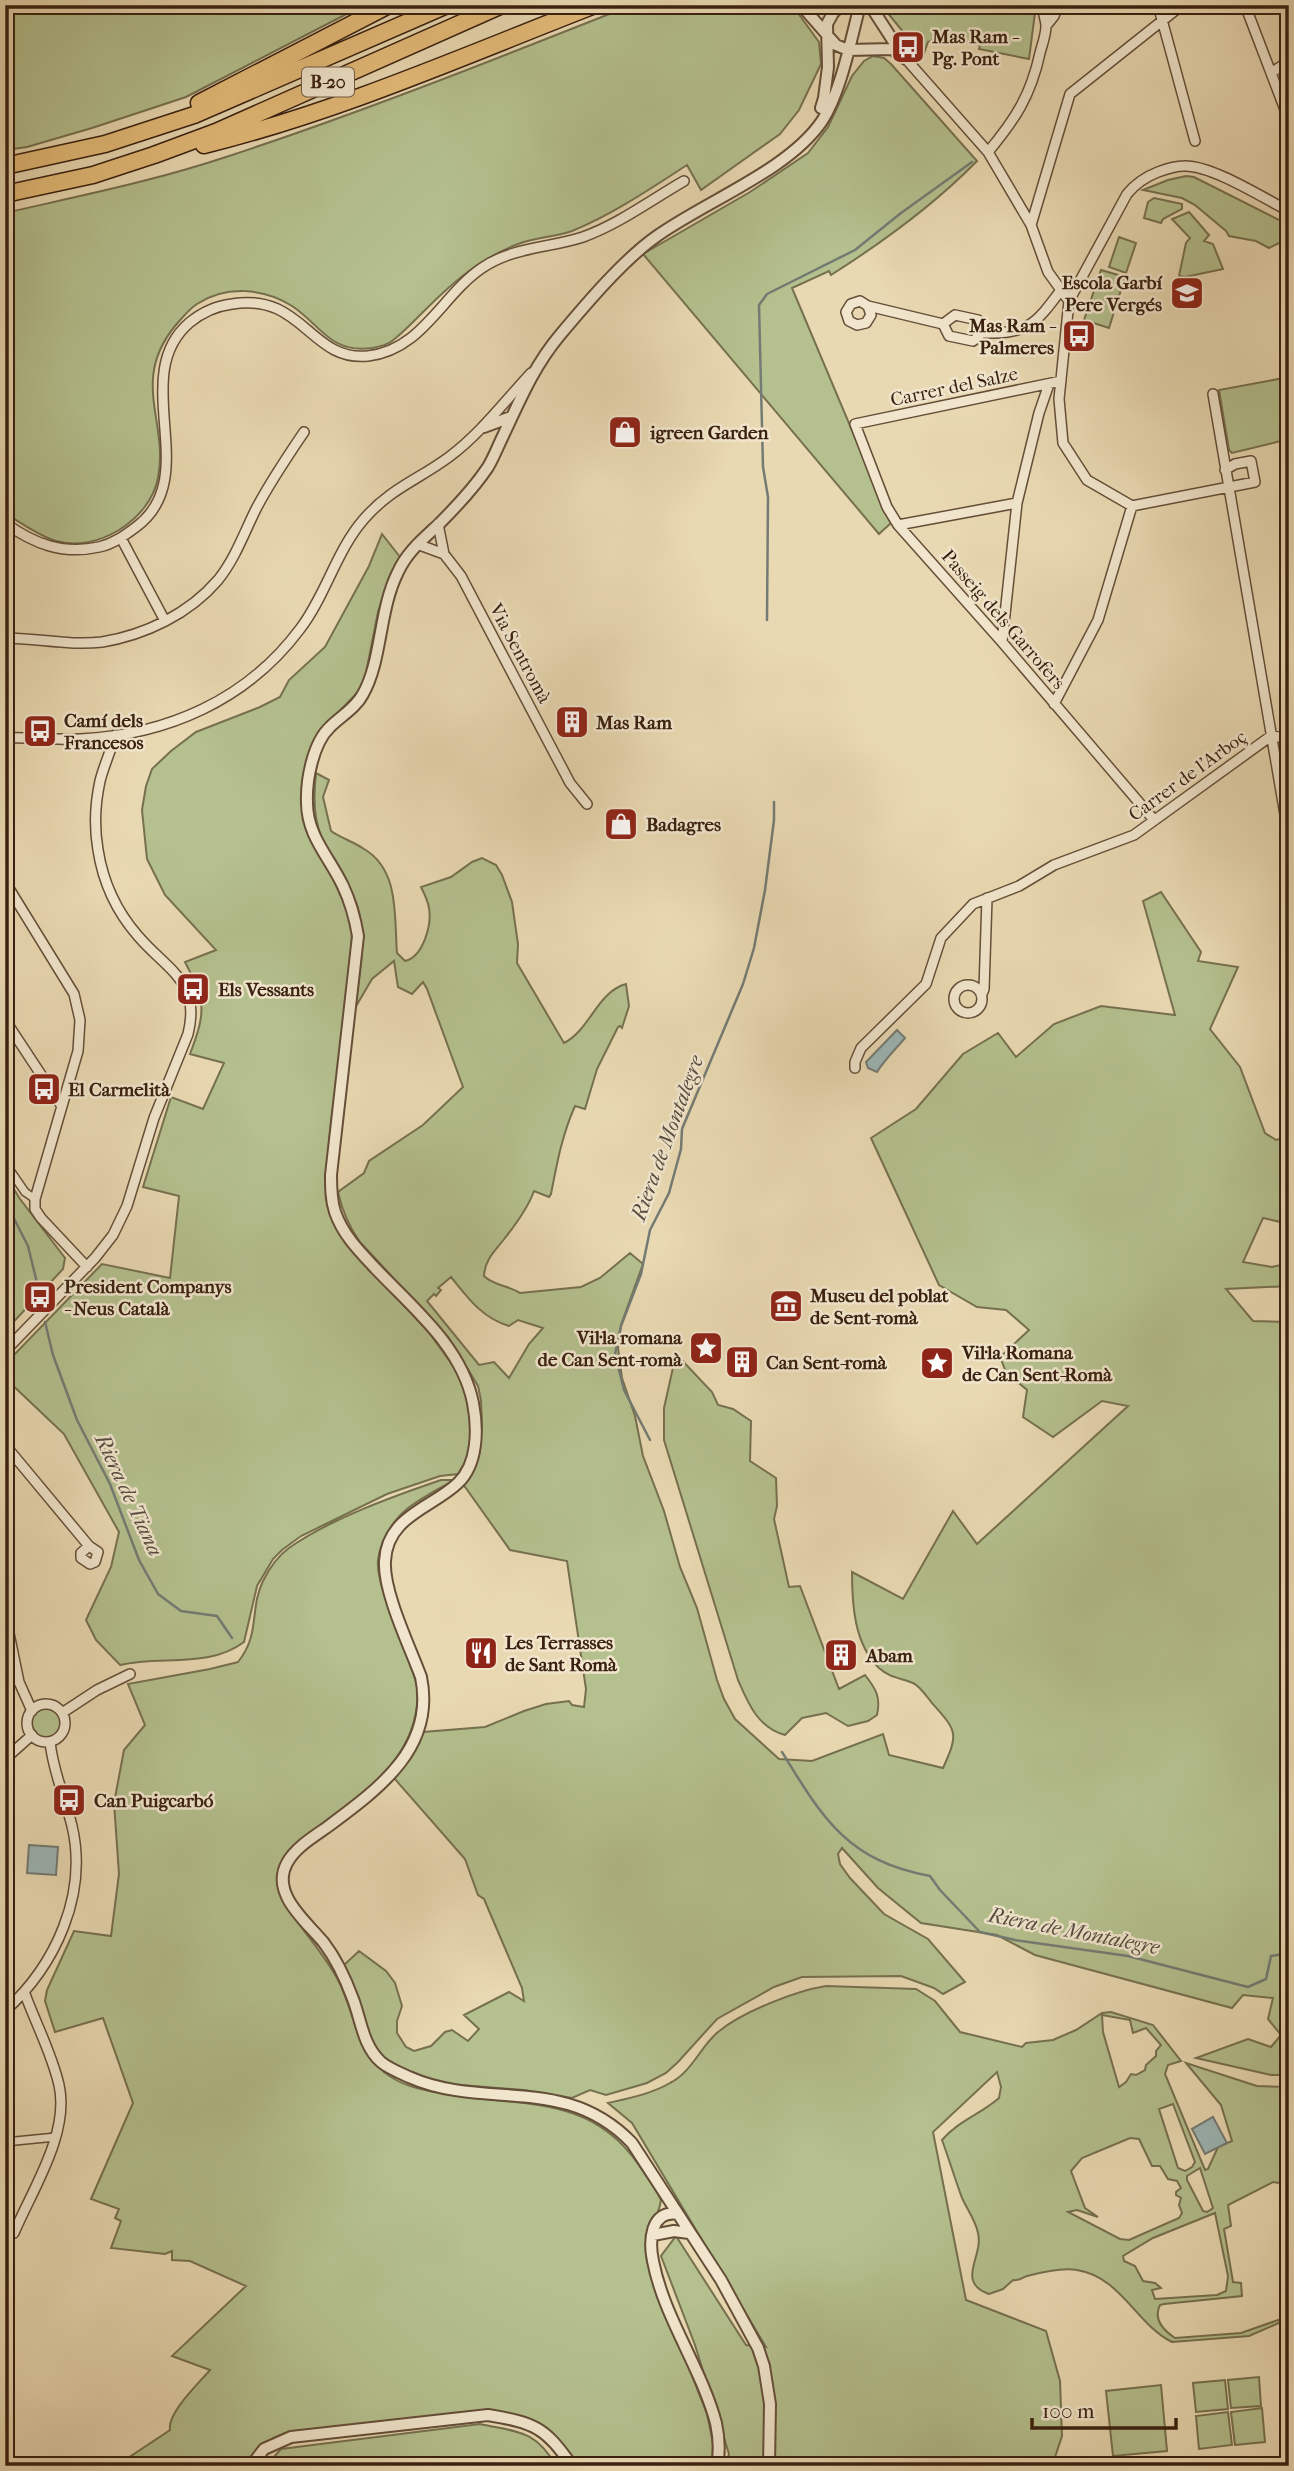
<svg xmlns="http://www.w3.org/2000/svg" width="1294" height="2471" viewBox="0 0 1294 2471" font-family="'IM FELL French Canon',serif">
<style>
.green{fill:#b4c08e;stroke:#76704f;stroke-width:2;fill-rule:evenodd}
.water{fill:#9cb7b7;stroke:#747b74;stroke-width:2}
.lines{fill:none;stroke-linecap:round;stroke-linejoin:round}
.stream{stroke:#747b74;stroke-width:2.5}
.pedestrian-casing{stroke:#654e38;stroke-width:10}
.minor-casing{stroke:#654e38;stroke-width:12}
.tertiary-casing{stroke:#654e38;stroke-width:14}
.motorway-casing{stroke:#392010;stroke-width:19}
.pedestrian{stroke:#f1e6cd;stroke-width:7}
.minor{stroke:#f1e6cd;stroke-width:9}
.tertiary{stroke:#f1e6cd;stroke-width:10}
.motorway{stroke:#e4bc79;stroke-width:16}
.labels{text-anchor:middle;stroke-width:5;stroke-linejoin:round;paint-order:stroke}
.shield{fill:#f1e6cd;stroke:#705b49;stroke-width:2}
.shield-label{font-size:18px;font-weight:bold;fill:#392010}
.poi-label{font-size:19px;font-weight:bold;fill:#392010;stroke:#f1e6cd;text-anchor:start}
.street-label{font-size:19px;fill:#392010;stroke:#f1e6cd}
.water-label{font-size:21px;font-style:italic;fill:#574d42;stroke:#f1e6cd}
</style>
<rect width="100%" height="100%" fill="#e9d9b2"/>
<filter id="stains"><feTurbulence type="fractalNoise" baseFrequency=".00286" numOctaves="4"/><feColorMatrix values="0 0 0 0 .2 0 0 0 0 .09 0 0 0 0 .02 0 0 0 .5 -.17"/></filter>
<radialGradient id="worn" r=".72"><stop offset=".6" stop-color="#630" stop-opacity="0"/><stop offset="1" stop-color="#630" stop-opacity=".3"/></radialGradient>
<path class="green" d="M5 5H364L186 97 92 128 27 147 5 150Z
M632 5H792L819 42 821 64 799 110 780 134 701 190 687 165C650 189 613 214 572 231 556 237 538 237 521 243 506 248 492 256 479 264 455 280 435 300 415 320 408 327 400 335 392 341 387 345 378 347 372 348 330 354 321 325 292 306 264 288 226 285 197 304 189 309 181 319 175 326 130 381 169 422 158 478 150 520 97 553 56 541 39 536 21 523 5 513V213C79 196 154 181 226 157 363 112 498 58 632 5Z
M881 5H1036L1029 59 979 49 980 45 943 36 928 42 923 56Z
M873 56 884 58 891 64 977 161C934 205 883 242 831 275L829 271 792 288 891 523 879 534 643 254 750 192 808 153 828 127 852 76 864 61Z
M1186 176 1194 177 1289 225V249L1279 243 1269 248 1256 241 1229 236 1226 231 1195 205 1182 198 1143 190 1168 180Z
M1154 198 1182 204V209L1163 219 1161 223 1144 218 1148 202Z
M1189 212 1209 235 1204 241 1213 244 1223 269 1185 277 1179 276 1186 243 1190 238 1172 219Z
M1119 237 1136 243 1126 273 1109 267Z
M1101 270 1125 277 1109 328 1084 320Z
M1284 378 1285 381 1289 379V439L1232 453 1229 450 1219 390Z
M382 534 400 557 390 576 378 612 365 678 360 690 326 725 303 795 330 872 349 914 352 932 351 967 330 1131 326 1198 330 1215 346 1244 428 1331 461 1377 471 1418V1443L467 1459 458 1474 440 1476 387 1494 301 1536 282 1550 273 1559 257 1586 244 1642C208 1669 161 1655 120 1665L96 1640 86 1620 111 1567 119 1532 64 1434 5 1378V1370L11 1358 102 1264 170 1278 179 1196 143 1187 171 1097 203 1109 224 1063 190 1054C206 1012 206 1002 185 962L216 950 165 895 147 859 142 810 146 786 152 769 171 751 196 732 260 707 280 697 289 680 325 647 369 566Z
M316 773 329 780 323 797 331 831C341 838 354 842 364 849 400 870 394 917 397 953L405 961C423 957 432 925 429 908 428 901 424 893 421 887L451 877 472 862 482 858 496 865 502 875 512 902 518 944 517 963 564 1043C590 1030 597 992 626 984L629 1006 622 1028 620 1026 618 1027 597 1069 585 1109 575 1106C562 1135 557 1163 551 1194L549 1197 534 1191C528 1208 516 1224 505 1238 495 1251 485 1259 484 1276 494 1286 508 1285 520 1293L581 1287 600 1278 630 1253 643 1264 621 1325 618 1348 622 1378 635 1416 643 1456 664 1511 680 1567 697 1608 717 1680 724 1699 735 1719 779 1759 812 1761 883 1734 889 1755 943 1768C959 1733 957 1731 932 1703 927 1697 920 1686 913 1683 901 1678 890 1678 879 1668 854 1644 852 1604 852 1572L903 1599 953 1511 977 1544 1128 1406 1102 1401 1053 1437 1023 1417 1027 1390 1006 1372 1000 1357 1029 1330 1006 1310 977 1307 939 1285 871 1138 916 1109 963 1054 998 1033 1016 1057 1054 1024 1101 1006 1175 1015 1143 901 1161 892 1201 952 1198 961 1238 967 1210 1029 1240 1067 1265 1133 1276 1140 1289 1136V1224L1263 1218 1243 1262 1272 1267 1289 1263V1286L1226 1289 1253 1321 1289 1322V2075H1271L1196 2058 1248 2039 1271 2047 1281 2035 1268 2019 1273 1998 1243 1995 1232 2008 1035 1955 997 1935 921 1923 878 1888 842 1848 838 1854 840 1864 850 1878 884 1914 928 1939 965 1982 943 1994 934 1988 901 1976 802 1977 774 1987 717 2019 678 2062 666 2073 647 2083 606 2095 590 2090 572 2098 524 2090 449 2084 416 2077 386 2060 376 2047 369 2034 359 2000 343 1966 359 1951 386 1971 395 1983 402 2006 397 2021V2033L406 2047 414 2051 431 2046 445 2032 452 2030 468 2041 479 2029 464 2015 509 1992 524 2001 522 1988 484 1899 478 1895 465 1859 394 1778 413 1752 423 1732 485 1727 524 1711 546 1704 569 1701 572 1705 584 1707 586 1689 567 1561 510 1550 463 1484 475 1467 479 1455 482 1426 481 1400 478 1386 448 1337 360 1242C349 1227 342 1210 338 1192L364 1173 369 1161 423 1125 463 1087 427 989 423 982 412 994 398 987 394 961 372 979 355 1008C359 975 368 938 357 905 352 890 341 876 333 862 315 830 312 809 316 773ZM451 1277C468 1298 482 1318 509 1326L518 1320 543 1328 529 1344 509 1378 494 1362 479 1365 427 1301 434 1294 436 1296 441 1290 438 1288Z
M5 1175 20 1199 65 1258 63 1269 5 1331Z
M676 1354 712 1392 718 1405 733 1409 751 1421 750 1461 776 1478 777 1506 774 1519 789 1587 800 1586 839 1689 865 1675C876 1689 881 1697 877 1715L868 1721 848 1726 826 1713 802 1718 785 1735C758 1728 748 1703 738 1680L664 1440V1408Z
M441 1480H454C439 1489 421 1498 407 1509 393 1520 380 1542 378 1560 375 1586 409 1655 417 1685 423 1751 369 1790 323 1825 314 1833 296 1842 290 1852 284 1863 278 1881 280 1893 295 1925 323 1950 339 1982 355 2014 358 2057 391 2077 408 2088 428 2091 447 2094 520 2107 590 2094 638 2164 646 2176 655 2187 661 2200 657 2228 641 2227 647 2261L707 2414 713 2443 712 2464 711 2466H577C556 2435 542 2419 504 2414L283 2434C267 2440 254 2450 246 2466H116L170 2430C167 2413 199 2383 210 2370L172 2356 246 2286 190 2261 172 2260V2251L165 2254 111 2248 121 2221 115 2218 119 2209 91 2199 133 2103 103 2018 55 2032 45 2001 47 1990 74 1931 111 1936 119 1874 114 1803 124 1750 145 1725 128 1684 210 1669 238 1662C261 1633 249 1610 263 1581 269 1569 278 1556 289 1548 330 1519 394 1496 441 1480Z
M32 1723a15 15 0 1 1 30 0a15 15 0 1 1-30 0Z
M826 1986 916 1989 935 2001 960 2032 1022 2047 1026 2043 1053 2040 1076 2030 1102 2013 1111 2012 1153 2025 1181 2061 1168 2065 1165 2074 1205 2170 1208 2169 1218 2147 1232 2141 1221 2105 1186 2063 1257 2086 1289 2087V2165L1286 2171V2184L1273 2182 1228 2205 1231 2226 1224 2229 1233 2282 1241 2283 1242 2296 1164 2304 1160 2305C1153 2319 1163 2330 1175 2338L1241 2333 1281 2319 1279 2323 1249 2336 1172 2342C1136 2324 1121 2277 1077 2270 1062 2267 1042 2272 1027 2276 1021 2278 1020 2281 1013 2280L1003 2289 989 2294C955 2282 984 2256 978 2233 976 2221 967 2209 962 2198 955 2179 949 2159 942 2140 958 2121 981 2114 999 2098L1001 2087 997 2072 933 2132 966 2300 1046 2331 1060 2381 1062 2436 1052 2466H726L729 2454 695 2345 661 2256 676 2236 746 2345 766 2347 632 2123 608 2103C630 2098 651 2094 670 2083 692 2072 700 2047 718 2032 742 2012 795 1991 826 1986ZM1102 2015 1130 2020 1133 2033 1146 2028 1161 2045 1156 2051V2056L1146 2065 1145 2070 1136 2075 1131 2074 1126 2082 1119 2087 1103 2032ZM1173 2104 1195 2162 1192 2167 1185 2171 1178 2168 1159 2109ZM1130 2138 1139 2139 1152 2166H1160L1168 2179 1177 2181 1181 2188 1176 2192V2195L1181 2198 1179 2205 1182 2213 1179 2218 1129 2240 1120 2239 1068 2212 1077 2210 1098 2217 1085 2208 1071 2171 1082 2158ZM1200 2168 1213 2208 1207 2212 1203 2211 1187 2180V2176ZM1215 2213 1228 2276 1226 2291 1217 2295 1155 2299 1152 2290 1161 2288 1155 2283 1143 2281 1135 2266 1124 2261 1123 2256 1153 2238Z
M1259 2377 1261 2406 1231 2408 1228 2380Z
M1225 2380 1228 2409 1196 2412 1193 2383Z
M1161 2385 1167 2451 1113 2456 1106 2391Z
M1262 2408 1265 2442 1235 2445 1231 2412Z
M1228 2412 1232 2445 1199 2449 1196 2416Z
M480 2424C517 2432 536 2430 556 2466H266L281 2449Z"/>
<path class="water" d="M897 1030 905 1038C895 1050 886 1058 877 1072L868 1068 866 1062Z
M29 1845 58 1847 56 1875 27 1873Z
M1213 2117 1227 2143 1205 2154 1192 2129Z"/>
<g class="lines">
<path class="stream" d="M767 620 768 497 763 467 759 305 767 294 855 250 901 213 972 162
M5 1130 13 1155
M6 1189 7 1205 28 1246 40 1295
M45 1322 53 1355 77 1420 110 1484 139 1560 158 1594 181 1611 217 1616 232 1638
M650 1440 624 1390 615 1354 621 1326 641 1274 650 1230 669 1193 681 1149 682 1129 743 984 754 948 765 890 774 820V802
M782 1752C823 1819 848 1861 930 1876L940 1890 980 1932 1015 1940 1128 1956 1248 1987 1266 1979 1271 1956 1289 1953"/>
<g class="pedestrian-casing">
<path id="pedestrian" d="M5 1163 25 1192 35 1199
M5 2142 56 2137"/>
</g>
<g class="minor-casing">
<path id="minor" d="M1158 5 1195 141
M1245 5 1289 120
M1046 26 1054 16 1058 5
M906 59 988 152 1031 225 1048 272 1069 301 1059 399 1063 443 1087 480 1132 506 1255 482 1251 461 1235 464 1225 470
M1271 73 1289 61
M988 152C1015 120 1031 95 1040 53 1042 45 1046 35 1046 26 1046 19 1042 13 1043 5
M1031 225 1070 94 1182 5
M1069 301 1127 194C1136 183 1145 177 1158 172 1166 169 1175 166 1184 166 1212 165 1263 198 1289 211
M868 306 871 315 866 323 857 325 849 321 846 312 851 304 860 301 868 306 943 324
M943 324 949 336 973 341 982 333C1028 334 1035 325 1061 290
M943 324 955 315 978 320 982 333
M1061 381 855 424 887 507 898 525 1002 642 1154 820
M1213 394 1289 838
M5 523C34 544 63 555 99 547 113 544 124 536 136 527 204 477 127 377 189 323 201 313 216 306 232 304 303 292 310 362 368 356 422 350 442 295 482 268 512 247 550 248 583 237 619 224 651 200 684 181
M438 524 444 554 461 576 570 783 587 804
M898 525 1017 503
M121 538 165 621
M417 544 444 554
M5 638C37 638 70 646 102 642 145 635 189 614 218 580 235 559 244 533 256 509 270 482 287 457 304 432
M1002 642 1017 503 1039 413 1049 384
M1054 704 1098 620 1132 506
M5 738C30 737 55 740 80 739 167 735 247 700 300 629 326 595 336 551 364 519 391 488 418 480 449 457 481 433 504 402 531 373
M5 882 74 994 80 1020 78 1051 35 1199V1209L41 1218 87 1267
M954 999a14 14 0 1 1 28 0a14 14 0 1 1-28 0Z
M982 994 984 989 987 898
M5 1020 61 1105
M855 1068V1062L861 1048 926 984 941 938 973 904 1019 886 1054 865 1134 835 1271 736 1289 738
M5 1351 95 1258 113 1235 127 1206 154 1118 188 1034C201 981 168 971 138 936 117 912 103 882 98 850 94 827 95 804 100 781 104 765 111 751 115 735
M5 1445 89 1546 98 1552 95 1562 90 1564 81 1558V1553L89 1546
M5 1614 19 1682 32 1711
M27 1723a19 19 0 1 1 38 0a19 19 0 1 1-38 0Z
M62 1713 97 1690 130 1674
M5 1759 32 1735
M5 2011C56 1965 88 1894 72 1826 65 1797 53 1772 50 1742
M5 2230 14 2233C32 2190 70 2133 59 2085 52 2054 36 2024 25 1994"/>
</g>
<g class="tertiary-casing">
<path id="tertiary" d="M801 5 836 45 848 50 892 49 906 59
M870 5 901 53
M821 108 824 98 828 67 827 24 833 13 841 5
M484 427 511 417
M678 2214C650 2209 649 2242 653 2261 664 2318 701 2367 716 2423 719 2437 720 2451 717 2466
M653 2235 674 2231 689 2233
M251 2466 264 2449 291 2437 488 2415C535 2423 545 2427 572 2466
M769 2466 770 2404 764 2366 758 2348 721 2280 632 2143C565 2073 486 2111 409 2077 400 2073 388 2068 381 2062 363 2046 361 2020 353 1999 346 1980 337 1960 324 1943 307 1922 270 1894 287 1863 295 1848 313 1837 326 1828 377 1790 436 1749 421 1677 410 1647 383 1592 385 1561 387 1516 432 1508 458 1483 478 1464 478 1429 473 1403 462 1347 413 1308 375 1268 359 1251 343 1235 335 1212 331 1200 331 1188 331 1175L358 936C355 918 351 903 343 886 330 858 307 836 307 803 306 780 313 743 330 727 341 716 356 708 363 694 382 661 379 609 398 572 407 552 423 539 439 524 457 506 474 488 488 467 494 457 498 446 503 436 520 400 534 366 560 335 586 304 624 259 657 236 706 201 789 170 822 121 841 92 851 39 860 5"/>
</g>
<g class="motorway-casing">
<path id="motorway" d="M199 103 389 5
M204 145C338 112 466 55 595 5
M5 166 105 144 194 115 447 5
M5 194 93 175 154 155 216 132 502 5"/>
</g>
<use href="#pedestrian" class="pedestrian"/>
<use href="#minor" class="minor"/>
<use href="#tertiary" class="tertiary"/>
<use href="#motorway" class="motorway"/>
</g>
<defs>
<g id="bus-square" transform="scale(1.75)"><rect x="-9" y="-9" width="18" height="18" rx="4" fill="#8f2418" stroke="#f1e6cd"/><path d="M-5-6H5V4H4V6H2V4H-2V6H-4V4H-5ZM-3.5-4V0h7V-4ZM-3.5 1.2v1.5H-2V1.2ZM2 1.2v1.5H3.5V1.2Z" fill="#fff"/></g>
<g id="school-square" transform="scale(1.75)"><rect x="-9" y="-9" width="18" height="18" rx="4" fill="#8f2418" stroke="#f1e6cd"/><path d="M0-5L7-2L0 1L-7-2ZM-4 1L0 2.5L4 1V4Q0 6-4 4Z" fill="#fff"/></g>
<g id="shop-square" transform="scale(1.75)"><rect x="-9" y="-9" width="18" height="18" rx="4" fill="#8f2418" stroke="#f1e6cd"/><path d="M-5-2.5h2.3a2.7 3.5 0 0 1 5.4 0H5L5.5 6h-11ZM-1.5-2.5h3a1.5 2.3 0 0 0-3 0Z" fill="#fff"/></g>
<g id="building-square" transform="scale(1.75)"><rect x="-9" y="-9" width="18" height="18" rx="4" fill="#8f2418" stroke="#f1e6cd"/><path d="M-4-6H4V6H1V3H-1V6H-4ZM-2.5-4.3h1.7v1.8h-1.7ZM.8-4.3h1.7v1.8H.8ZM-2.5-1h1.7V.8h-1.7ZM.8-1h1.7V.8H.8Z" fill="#fff"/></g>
<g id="museum-square" transform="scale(1.75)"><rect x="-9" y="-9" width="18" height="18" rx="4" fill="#8f2418" stroke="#f1e6cd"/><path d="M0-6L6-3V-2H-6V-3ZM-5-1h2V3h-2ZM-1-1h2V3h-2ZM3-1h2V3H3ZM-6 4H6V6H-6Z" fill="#fff"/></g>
<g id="sight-square" transform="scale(1.75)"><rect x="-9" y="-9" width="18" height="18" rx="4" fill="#8f2418" stroke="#f1e6cd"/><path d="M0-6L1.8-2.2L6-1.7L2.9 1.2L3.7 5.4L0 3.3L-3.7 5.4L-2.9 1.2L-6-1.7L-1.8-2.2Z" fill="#fff"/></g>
<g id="restaurant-square" transform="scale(1.75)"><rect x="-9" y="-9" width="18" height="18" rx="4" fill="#8f2418" stroke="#f1e6cd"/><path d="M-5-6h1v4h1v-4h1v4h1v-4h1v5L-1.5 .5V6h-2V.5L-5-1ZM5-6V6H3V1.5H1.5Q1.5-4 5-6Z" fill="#fff"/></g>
</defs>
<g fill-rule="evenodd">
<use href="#bus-square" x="908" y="47"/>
<use href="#school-square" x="1187" y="293"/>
<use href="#bus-square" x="1079" y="336"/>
<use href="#shop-square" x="625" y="432"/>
<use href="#building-square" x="572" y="722"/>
<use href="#bus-square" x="40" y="731"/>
<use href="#shop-square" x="621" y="824"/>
<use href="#bus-square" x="193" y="989"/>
<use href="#bus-square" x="44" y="1089"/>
<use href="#bus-square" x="40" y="1297"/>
<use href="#museum-square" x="786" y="1306"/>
<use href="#sight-square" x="706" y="1348"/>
<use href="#building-square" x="742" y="1362"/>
<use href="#sight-square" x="937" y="1363"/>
<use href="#restaurant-square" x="481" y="1653"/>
<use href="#building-square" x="841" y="1655"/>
<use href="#bus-square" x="69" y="1800"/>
</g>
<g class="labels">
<rect class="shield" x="302" y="67.5" width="52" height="29" rx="5"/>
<g class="shield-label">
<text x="328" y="88">B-20</text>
</g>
<g class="poi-label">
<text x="932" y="43">Mas Ram -<tspan x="932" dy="22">Pg. Pont</tspan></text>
<text x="1162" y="289" text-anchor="end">Escola Garbí<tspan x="1162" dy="22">Pere Vergés</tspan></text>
<text x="1054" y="332" text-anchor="end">Mas Ram -<tspan x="1054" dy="22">Palmeres</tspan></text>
<text x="650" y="439">igreen Garden</text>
<text x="64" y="727">Camí dels<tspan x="64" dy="22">Francesos</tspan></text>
<text x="596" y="729">Mas Ram</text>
<text x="646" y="831">Badagres</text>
<text x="218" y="996">Els Vessants</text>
<text x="68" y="1096">El Carmelità</text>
<text x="64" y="1293">President Companys<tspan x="64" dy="22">- Neus Català</tspan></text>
<text x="810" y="1302">Museu del poblat<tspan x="810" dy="22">de Sent-romà</tspan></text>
<text x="682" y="1344" text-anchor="end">Vil·la romana<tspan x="682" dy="22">de Can Sent-romà</tspan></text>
<text x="962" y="1359">Vil·la Romana<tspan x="962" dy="22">de Can Sent-Romà</tspan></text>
<text x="766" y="1369">Can Sent-romà</text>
<text x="505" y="1649">Les Terrasses<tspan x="505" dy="22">de Sant Romà</tspan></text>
<text x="866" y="1662">Abam</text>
<text x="94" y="1807">Can Puigcarbó</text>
</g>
<g class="street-label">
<text transform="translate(954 386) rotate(-12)" y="7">Carrer del Salze</text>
<text transform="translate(1004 619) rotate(49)" y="7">Passeig dels Garrofers</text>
<text transform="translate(521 653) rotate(62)" y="7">Via Sentromà</text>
<text transform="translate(1187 775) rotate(-36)" y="7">Carrer de l'Arboç</text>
</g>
<g class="water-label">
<text transform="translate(667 1138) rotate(-70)" y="7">Riera de Montalegre</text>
<text transform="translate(129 1495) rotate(65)" y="7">Riera de Tiana</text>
<text transform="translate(1074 1931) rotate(11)" y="7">Riera de Montalegre</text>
</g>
</g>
<rect width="1294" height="2471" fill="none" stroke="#e9d9b2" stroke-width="28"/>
<rect x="7" y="7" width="1280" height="2457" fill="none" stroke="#392010" stroke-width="3.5"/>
<rect x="14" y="14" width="1266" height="2443" fill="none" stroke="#392010" stroke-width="2"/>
<path d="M1032 2418v10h144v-10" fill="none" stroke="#392010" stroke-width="3.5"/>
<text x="1042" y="2418" font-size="21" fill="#392010" stroke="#f1e6cd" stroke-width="5" paint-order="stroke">100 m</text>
<rect width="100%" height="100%" filter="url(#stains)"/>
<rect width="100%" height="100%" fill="url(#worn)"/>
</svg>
